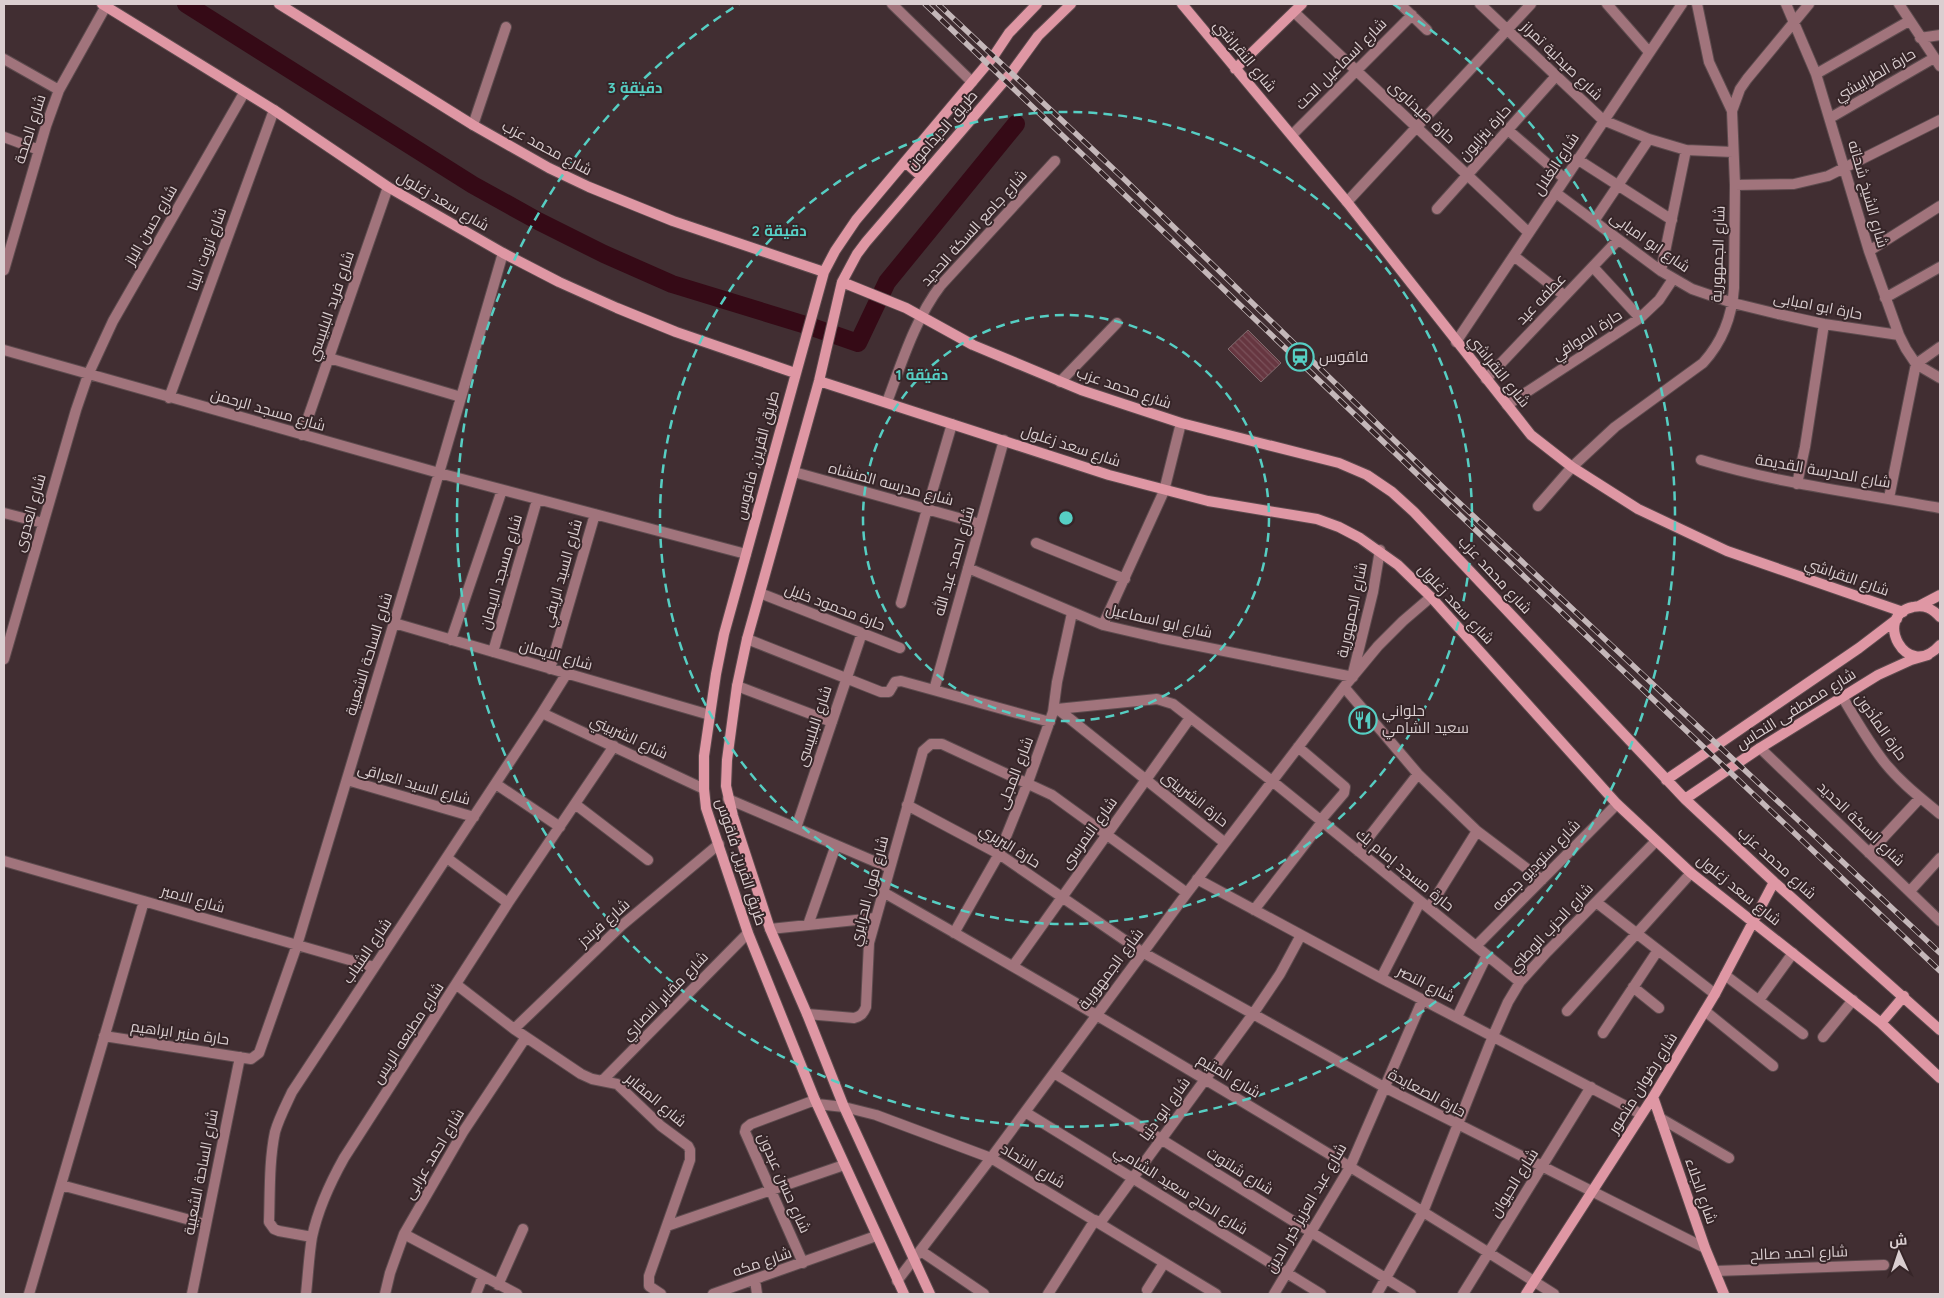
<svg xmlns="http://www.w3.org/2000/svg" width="1944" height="1298" viewBox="0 0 1944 1298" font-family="Quicksand,Cairo,sans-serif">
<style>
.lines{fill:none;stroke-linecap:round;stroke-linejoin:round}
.canal{stroke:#350a16;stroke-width:18}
.building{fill:url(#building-back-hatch);stroke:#806b6e}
.street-casing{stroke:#5d4b4e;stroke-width:12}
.secondary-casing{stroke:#5d4b4e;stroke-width:12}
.street{stroke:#a1747c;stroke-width:10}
.secondary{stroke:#df97a4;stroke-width:10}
.rail-casing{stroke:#c4b7b9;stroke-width:5.5}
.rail{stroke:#362528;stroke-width:4;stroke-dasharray:11;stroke-linecap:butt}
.ring{fill:none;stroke:#56cec3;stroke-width:2.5;stroke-dasharray:9 6}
.labels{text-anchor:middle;stroke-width:4;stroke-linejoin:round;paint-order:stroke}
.street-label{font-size:15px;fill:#daced0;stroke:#362528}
.poi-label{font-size:15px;fill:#daced0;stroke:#362528;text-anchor:start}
.centre{fill:#56cec3;stroke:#362528;stroke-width:2.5}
.ring-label{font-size:15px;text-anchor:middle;font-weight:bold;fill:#56cec3;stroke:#362528;stroke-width:4;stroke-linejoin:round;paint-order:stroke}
</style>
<defs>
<pattern id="building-back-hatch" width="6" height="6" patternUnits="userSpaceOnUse" patternTransform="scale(1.25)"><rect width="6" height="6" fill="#663640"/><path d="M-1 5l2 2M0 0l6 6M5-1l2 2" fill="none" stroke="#7b525b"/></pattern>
</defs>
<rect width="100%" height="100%" fill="#412e32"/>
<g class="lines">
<path class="canal" d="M186 4 473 185 538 221 604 254 672 284 809 326 858 343 887 282 1016 124"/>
</g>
<path class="building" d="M1248 330 1281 363 1261 382 1228 349Z"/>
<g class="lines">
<g class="street-casing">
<path id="street" d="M892 4 972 82
M1400 4 1427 30
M1480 4 1603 120 1649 139 1686 150 1733 152
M1607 4 1649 52
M1697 4 1709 62 1732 111
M1786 4 1816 74 1869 251 1899 335 1906 349 1916 364 1940 378
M1899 4 1940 66
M1294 12 1529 233
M1920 38 1940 35
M4 59 59 90
M1816 74 1909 21
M1830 118 1934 58
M473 125 506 27
M1508 130 1565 179
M1292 135 1412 15
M4 137 39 150
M1577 159 1672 220
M1735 185 1794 184 1828 176 1940 120
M1556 193 1661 271 1692 289 1733 303 1778 314 1824 324 1899 335
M1347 202 1531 4
M1437 209 1556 76
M1594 221 1649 139
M1869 251 1940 206
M1514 256 1565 296
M1593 267 1640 318
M4 270 46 126 59 90 106 6
M1661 271 1686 150
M1885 298 1940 267
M1456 342 1682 4
M4 350 439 473 746 554
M329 358 461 397
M1486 379 1618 240
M1060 382 1117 323
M169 398 274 110
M887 402C902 362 915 319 941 285L1055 161
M1507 405 1640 318 1659 300 1673 279
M302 435 388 187
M1701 460C1780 484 1859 493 1940 508
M794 472 980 524
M1797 484 1805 447 1824 324
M1889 498 1916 364 1940 347
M1538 506 1572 467 1615 427 1703 363C1723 341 1732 317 1734 288L1735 185 1732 111 1740 89 1747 79 1809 4
M4 513 43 523
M1036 543 1125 579
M968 568 1103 625 1159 638 1353 677
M760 593 900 648
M901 603 927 509 952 424
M394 623 710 715
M1103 625 1164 491 1181 423
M747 639 881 692H889L895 682 901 681 1050 722
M451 640 502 490
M493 652 537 500
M4 659 76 410 88 375 113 321 244 93
M550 669 595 514
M1353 673 1373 592 1380 550
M737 686 832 722
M1344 687 1418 774 1477 831 1542 880
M934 690 1004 440
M1843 698C1856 720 1869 743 1885 763 1901 783 1921 798 1940 814
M1054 706 1225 843
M1057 709 1157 699 1173 704 1272 781 1520 982
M542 713 704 789
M1298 747 1345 787 1344 793 1320 821
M1760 748 1940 921
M347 780 474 817
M496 784 560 827
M728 799 890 868
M575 804 648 860
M907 805 999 854 1142 952 1384 1087 1705 1248
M796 828 862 633
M1358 851 1418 774
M1869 853 1920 798
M447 858 508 903
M4 861 374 967
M1197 879 1381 978 1641 1114
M1910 891 1940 858
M883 892C1110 1021 1334 1154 1554 1294
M1596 902 1715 994
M1429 908 1477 831
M1254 910 1322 822
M808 925 836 845
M770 929 875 918
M954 933 999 854 1028 782 1053 712 1057 682 1072 613
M1476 946 1617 804
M1013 966 1190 718
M1725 975 1803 1034
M1381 978 1420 902
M457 985 514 1029 581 1074 592 1079 617 1084 661 1126 688 1146 690 1150V1160L649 1276V1286L661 1294
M1633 987 1659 1008
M1759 1000 1793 953
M1567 1011 1691 873
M1705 1011 1773 1066
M807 1014 854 1018C861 1016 863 1014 866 1007L869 943 923 751 931 744H942L1052 795 1187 893
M1457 1017 1487 955
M514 1029 621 926 719 844
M1603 1033 1658 950
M104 1036 251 1059 259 1053 297 945 439 473 503 253
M1823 1037 1853 1000
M1054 1073 1411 1294
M603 1080 748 933
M817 1104 844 1107 876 1115 991 1158 1216 1294
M1025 1112 1321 1294
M1660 1118 1729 1158
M61 1185 205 1224
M1100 1223 1253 1014 1280 974 1301 935
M667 1226 844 1165
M404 1234 517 1294
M312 1237 279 1231 274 1229 269 1222C270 1192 269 1161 275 1132 279 1118 286 1105 292 1092L542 713 567 673
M921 1251 984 1294
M803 1263 745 1132 746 1128 751 1124 815 1100
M1715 1271 1884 1265
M755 1280 757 1294
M897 1281 991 1158 1187 893 1344 687 1378 646 1403 621 1431 597
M498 1285 523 1229
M1147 1290 1164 1263
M29 1294 144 901
M192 1294 240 1057
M306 1294C308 1275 309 1255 312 1237 318 1209 330 1183 344 1158L508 903 614 746
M385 1294 390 1273 404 1234 463 1132 526 1037
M476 1294 483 1276
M713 1294 876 1236
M1048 1294 1095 1220
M1274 1294 1350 1167 1423 999
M1377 1294 1423 1212 1493 1036 1508 1002 1520 982 1547 952 1656 841
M1463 1294 1591 1087"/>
</g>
<g class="secondary-casing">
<path id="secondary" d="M102 4 274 110 388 187 503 253 559 282 617 308 676 332 795 373
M279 4 473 125 549 168 589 187 673 221 824 272
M1182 4 1347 202 1531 435 1572 467 1638 509 1727 551 1903 612
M1235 69 1302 4
M905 162 922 177
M842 282 906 308 973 345 1081 390 1181 423 1339 463 1367 475 1392 492 1414 512 1685 799 1774 882 1940 1030
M819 381 1109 475 1208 501 1317 519 1339 527 1360 538 1398 565 1431 597 1617 804 1691 873 1881 1023 1940 1078
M1919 606 1940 595
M1940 617C1933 609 1925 604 1913 607 1872 615 1906 683 1940 645
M1666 780 1859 648 1897 619
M1685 799 1760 748 1878 675 1911 660 1928 655
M1881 1023 1904 996
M1653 1097 1705 1248 1724 1294
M904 1294 815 1100 748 933 706 808 704 789V756L716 674 724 634 824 272 835 251 856 220 993 57 1009 33 1037 4
M930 1294 844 1107 807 1014 770 929 733 816 726 786 727 760 737 686 747 639 819 381 842 282 857 254 866 242 1011 73 1038 36 1071 4
M1526 1294 1653 1097 1715 994 1774 882"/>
</g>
<use href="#street" class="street"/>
<use href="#secondary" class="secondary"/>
<g class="rail-casing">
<path id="rail" d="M925 4 1619 667 1940 971
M938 4 1121 176 1452 496 1940 953"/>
</g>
<use href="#rail" class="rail"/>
</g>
<g class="ring">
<circle cx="1066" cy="518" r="203"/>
<circle cx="1066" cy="518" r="406"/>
<path d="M1393 4A609 609 0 1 1 739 4"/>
</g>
<defs>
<g id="station-ring" transform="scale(1.4375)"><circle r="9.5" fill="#362528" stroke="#56cec3" stroke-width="1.5"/><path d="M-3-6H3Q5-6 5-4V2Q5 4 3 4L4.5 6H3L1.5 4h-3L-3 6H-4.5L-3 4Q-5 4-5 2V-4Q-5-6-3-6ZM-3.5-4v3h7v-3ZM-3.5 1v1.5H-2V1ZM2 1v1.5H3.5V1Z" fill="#56cec3"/></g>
<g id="restaurant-ring" transform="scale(1.4375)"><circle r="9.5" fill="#362528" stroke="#56cec3" stroke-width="1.5"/><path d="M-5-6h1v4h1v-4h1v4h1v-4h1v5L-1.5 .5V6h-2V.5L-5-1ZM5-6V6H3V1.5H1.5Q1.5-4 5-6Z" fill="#56cec3"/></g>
</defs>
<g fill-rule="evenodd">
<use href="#station-ring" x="1300" y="357"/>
<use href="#restaurant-ring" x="1363" y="720"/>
</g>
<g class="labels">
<g class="street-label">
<text transform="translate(1245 56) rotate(50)" y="5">شارع النقراشي</text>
<text transform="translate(1562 61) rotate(44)" y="5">شارع صيدلية تمراز</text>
<text transform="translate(1341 64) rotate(-45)" y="5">شارع اسماعيل الحت</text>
<text transform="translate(1875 75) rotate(-30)" y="5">حارة الطرابيشي</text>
<text transform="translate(1422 112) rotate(43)" y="5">حارة صيدناوى</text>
<text transform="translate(30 129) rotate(-72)" y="5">شارع الصحة</text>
<text transform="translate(942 130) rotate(-49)" y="5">طريق الديدامون</text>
<text transform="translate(1485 133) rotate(-48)" y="5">حارة بنزايون</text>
<text transform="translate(547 148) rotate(28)" y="5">شارع محمد عزب</text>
<text transform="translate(1556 164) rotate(-57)" y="5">شارع الغلال</text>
<text transform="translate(1868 194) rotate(74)" y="5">شارع الشيخ شحاته</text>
<text transform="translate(443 201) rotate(30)" y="5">شارع سعد زغلول</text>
<text transform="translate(151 225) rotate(-60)" y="5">شارع حسن الباز</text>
<text transform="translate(974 228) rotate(-48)" y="5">شارع جامع السكة الحديد</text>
<text transform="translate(1650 242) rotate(35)" y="5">شارع ابو امبابى</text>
<text transform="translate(207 249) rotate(-70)" y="5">شارع ثروت البنا</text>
<text transform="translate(1718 254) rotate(-88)" y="5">شارع الجمهورية</text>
<text transform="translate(1541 299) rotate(-46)" y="5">عطفه عيد</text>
<text transform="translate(331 306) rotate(-71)" y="5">شارع فريد البلبيسي</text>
<text transform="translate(1818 306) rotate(11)" y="5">حارة ابو امبابى</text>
<text transform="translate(1587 335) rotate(-33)" y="5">حارة الموافي</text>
<text transform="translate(1499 371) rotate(51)" y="5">شارع النقراشي</text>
<text transform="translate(1124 388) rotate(19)" y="5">شارع محمد عزب</text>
<text transform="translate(268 410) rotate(16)" y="5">شارع مسجد الرحمن</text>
<text transform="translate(1071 446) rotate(18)" y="5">شارع سعد زغلول</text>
<text transform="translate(757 455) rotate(-75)" y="5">طريق القرين, فاقوس</text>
<text transform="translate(1823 471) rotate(10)" y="5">شارع المدرسة القديمة</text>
<text transform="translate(891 484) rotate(15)" y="5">شارع مدرسه المنشاه</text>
<text transform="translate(30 513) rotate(-74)" y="5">شارع العدوى</text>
<text transform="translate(954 561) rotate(-74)" y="5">شارع احمد عبد الله</text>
<text transform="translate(501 572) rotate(-74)" y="5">شارع مسجد الايمان</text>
<text transform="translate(562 573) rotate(-74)" y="5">شارع السيد الريفي</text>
<text transform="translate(1495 575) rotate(47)" y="5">شارع محمد عزب</text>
<text transform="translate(1847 577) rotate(19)" y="5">شارع النقراشي</text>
<text transform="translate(1456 604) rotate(47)" y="5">شارع سعد زغلول</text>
<text transform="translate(835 607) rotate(21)" y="5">حارة محمود خليل</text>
<text transform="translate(1352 610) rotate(-78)" y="5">شارع الجمهورية</text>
<text transform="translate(1159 621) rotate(13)" y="5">شارع ابو اسماعيل</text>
<text transform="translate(369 654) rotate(-73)" y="5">شارع الساحة الشعبية</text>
<text transform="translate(556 655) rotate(16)" y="5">شارع الايمان</text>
<text transform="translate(1796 709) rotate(-32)" y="5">شارع مصطفى النحاس</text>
<text transform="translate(814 726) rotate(-72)" y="5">شارع البلبيسى</text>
<text transform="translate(1881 727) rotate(55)" y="5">حارة المأذون</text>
<text transform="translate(629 737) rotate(25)" y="5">شارع الشربيني</text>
<text transform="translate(1015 773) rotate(-69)" y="5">شارع المجلى</text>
<text transform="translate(414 784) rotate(16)" y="5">شارع السيد العراقى</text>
<text transform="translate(1195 799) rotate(38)" y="5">حارة الشربينى</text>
<text transform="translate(1861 824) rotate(44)" y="5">شارع السكة الحديد</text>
<text transform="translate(1089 833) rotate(-54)" y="5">شارع النمرسى</text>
<text transform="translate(1010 846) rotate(32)" y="5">حارة البربري</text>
<text transform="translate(741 862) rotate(72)" y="5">طريق القرين, فاقوس</text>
<text transform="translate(1777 863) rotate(42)" y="5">شارع محمد عزب</text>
<text transform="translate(1536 865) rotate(-46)" y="5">شارع ستوديو جمعه</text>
<text transform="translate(1405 870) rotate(39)" y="5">حارة مسجد إمام بك</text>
<text transform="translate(1739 890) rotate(39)" y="5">شارع سعد زغلول</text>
<text transform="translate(869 891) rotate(-75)" y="5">شارع مول الحرايري</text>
<text transform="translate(193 899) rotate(16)" y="5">شارع الامير</text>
<text transform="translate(604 923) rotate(-42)" y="5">شارع فرندز</text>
<text transform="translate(1551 928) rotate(-47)" y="5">شارع الحزب الوطني</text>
<text transform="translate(367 951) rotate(-56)" y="5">شارع الشباب</text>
<text transform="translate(1111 969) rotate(-53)" y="5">شارع الجمهورية</text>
<text transform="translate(1426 984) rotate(27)" y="5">شارع النصر</text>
<text transform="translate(665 996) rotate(-46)" y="5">شارع مقابر النصاري</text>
<text transform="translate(180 1033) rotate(8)" y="5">حارة منير ابراهيم</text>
<text transform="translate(408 1033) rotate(-57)" y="5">شارع مطبعه الريس</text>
<text transform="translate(1229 1076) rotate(31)" y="5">شارع المتيم</text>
<text transform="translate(1643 1083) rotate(-58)" y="5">شارع رضوان منصور</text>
<text transform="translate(1427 1093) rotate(28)" y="5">حارة الصعايدة</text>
<text transform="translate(656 1100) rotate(40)" y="5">شارع المقابر</text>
<text transform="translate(1165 1109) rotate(-54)" y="5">شارع ابو دنيا</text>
<text transform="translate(434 1154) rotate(-59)" y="5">شارع احمد عرابى</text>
<text transform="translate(1033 1166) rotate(31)" y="5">شارع الاتحاد</text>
<text transform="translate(1240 1171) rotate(32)" y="5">شارع شلتوت</text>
<text transform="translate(201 1172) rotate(-79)" y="5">شارع الساحة الشعبية</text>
<text transform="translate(784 1183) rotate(66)" y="5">شارع حسن عبدون</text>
<text transform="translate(1514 1183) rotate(-58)" y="5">شارع الحيوان</text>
<text transform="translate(1181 1190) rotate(32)" y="5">شارع الحاج سعيد الشامي</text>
<text transform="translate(1701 1191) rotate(71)" y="5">شارع الجلاء</text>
<text transform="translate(1306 1208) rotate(-60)" y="5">شارع عبد العزيز خير الدين</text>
<text transform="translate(1799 1253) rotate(-2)" y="5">شارع احمد صالح</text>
<text transform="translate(762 1262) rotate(-19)" y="5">شارع مكه</text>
</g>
<g class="poi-label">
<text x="1319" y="362">فاقوس</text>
<text x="1382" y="716">حلواني<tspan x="1382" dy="17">سعيد الشامي</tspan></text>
</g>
</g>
<circle cx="1066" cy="518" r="8" class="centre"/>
<g class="ring-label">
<text x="635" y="93">3 دقيقة</text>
<text x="779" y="236">2 دقيقة</text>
<text x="922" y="380">1 دقيقة</text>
</g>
<rect width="1944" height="1298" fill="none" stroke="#daced0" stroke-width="10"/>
<g transform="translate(1899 1253) rotate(357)" stroke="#362528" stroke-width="4" paint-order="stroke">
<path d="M0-4L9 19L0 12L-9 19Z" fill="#daced0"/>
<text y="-8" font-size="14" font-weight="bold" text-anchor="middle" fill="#daced0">ش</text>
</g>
</svg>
